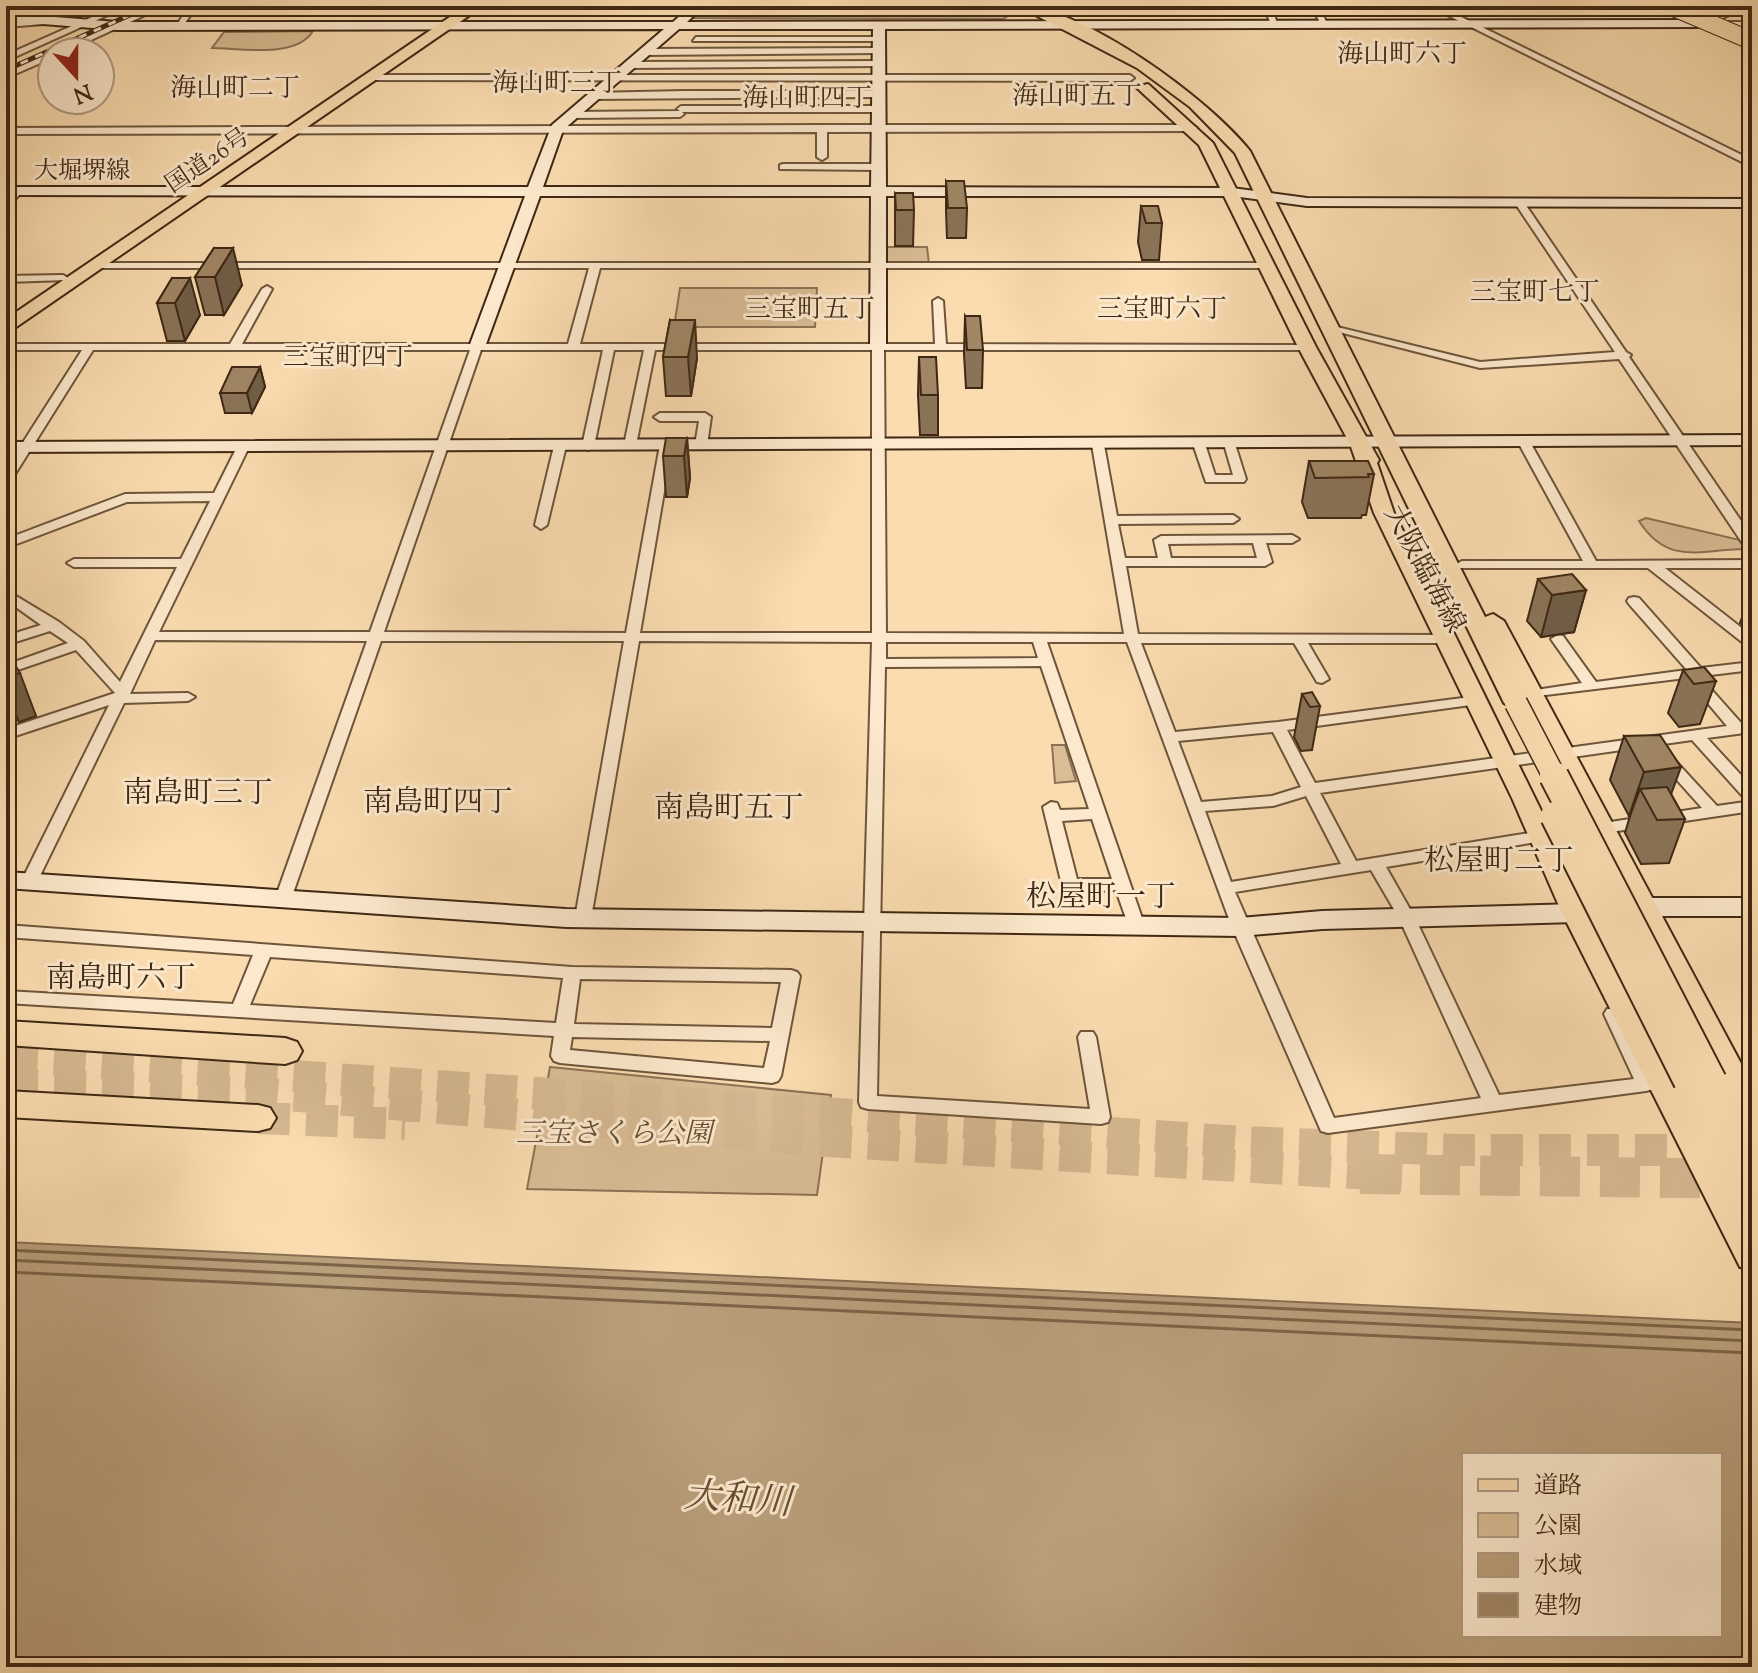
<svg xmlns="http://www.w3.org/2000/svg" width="1758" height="1673" viewBox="0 0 1758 1673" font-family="'Sorts Mill Goudy','Noto Serif JP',serif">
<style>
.green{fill:#dabd95;stroke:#8c7254;stroke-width:2}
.water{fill:#ba9f7b;stroke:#896f51;stroke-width:2;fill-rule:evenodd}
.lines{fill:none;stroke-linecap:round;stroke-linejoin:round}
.shore{stroke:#7c6447;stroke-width:3}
.highway-tunnel-far1{stroke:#d5b891;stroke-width:32;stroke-dasharray:32 16;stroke-linecap:butt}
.highway-tunnel{stroke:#d5b891;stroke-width:40;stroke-dasharray:40 20;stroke-linecap:butt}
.street-casing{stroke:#6e553a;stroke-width:4}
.secondary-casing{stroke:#3f2813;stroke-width:4}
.primary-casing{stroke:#3f2813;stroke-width:4}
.highway-casing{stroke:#3f2813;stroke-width:4}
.street{fill:#fce8cc;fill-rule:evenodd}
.secondary{fill:#fce8cc;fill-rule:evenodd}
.primary{fill:#fadcb0;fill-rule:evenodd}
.highway{fill:#fadcb0;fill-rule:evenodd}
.rail-casing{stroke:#3f2813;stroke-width:5}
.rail{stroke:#fce8cc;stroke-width:3;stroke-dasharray:8;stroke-linecap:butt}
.primary-bridge-far1-casing{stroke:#3f2813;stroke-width:25;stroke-linecap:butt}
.primary-bridge-casing{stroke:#3f2813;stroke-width:32;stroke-linecap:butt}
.highway-bridge-casing{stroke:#3f2813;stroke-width:19;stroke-linecap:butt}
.primary-bridge-far1{stroke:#fadcb0;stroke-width:22}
.primary-bridge{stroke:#fadcb0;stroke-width:28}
.highway-bridge{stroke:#fadcb0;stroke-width:17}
.wall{fill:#8a7357;stroke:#3f2813;stroke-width:2}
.shaded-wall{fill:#705e47;stroke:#3f2813;stroke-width:2}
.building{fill:#a08665;stroke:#3f2813;stroke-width:2}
.labels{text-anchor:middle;stroke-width:6;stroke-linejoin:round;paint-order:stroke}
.far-street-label{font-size:24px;fill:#3f2813;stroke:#fce8cc}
.far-neighbourhood-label{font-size:26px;fill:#3f2813;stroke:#fce8cc}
.street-label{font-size:28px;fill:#3f2813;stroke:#fce8cc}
.park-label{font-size:28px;font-style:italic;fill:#664d34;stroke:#fce8cc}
.neighbourhood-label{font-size:30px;fill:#3f2813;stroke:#fce8cc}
.near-water-label{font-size:36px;font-style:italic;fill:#644c32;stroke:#fce8cc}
</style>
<rect width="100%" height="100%" fill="#fadcb0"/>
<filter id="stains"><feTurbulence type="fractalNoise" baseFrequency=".0025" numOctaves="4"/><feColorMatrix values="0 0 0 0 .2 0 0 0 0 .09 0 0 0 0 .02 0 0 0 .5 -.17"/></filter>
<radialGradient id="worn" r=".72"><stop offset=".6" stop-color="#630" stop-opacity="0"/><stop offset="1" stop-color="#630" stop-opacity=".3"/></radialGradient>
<path class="green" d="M707 6H986L1010 15 1003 19 693 18Z
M313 31C296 59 241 48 212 48L224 32Z
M883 247H927L929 264H888L884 262Z
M680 288H817L815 327H674Z
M1646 518 1740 540 1745 549C1703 549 1668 567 1639 521Z
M1052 745H1065L1076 781 1055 783Z
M550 1067 831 1095 817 1195 527 1189Z"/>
<path class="water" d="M6 1242 1752 1323V1667H6ZM1464 1455H1720V1635H1464Z"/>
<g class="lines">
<path class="shore" d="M6 1250 1752 1330
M6 1260 1752 1341
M6 1272 1752 1353"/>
<path class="highway-tunnel-far1" d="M6 1056 1241 1142 1460 1150H1752
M6 1084 264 1093 826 1141 1402 1176
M258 1118 405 1124"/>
<path class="highway-tunnel" d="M1360 1174 1752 1179"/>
<g class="street-casing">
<path id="street" d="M117 6H128L6 61V55Z
M154 6H165L65 52H54Z
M189 6 196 8 181 28H175Z
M1263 6H1271L1278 26H1272Z
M1311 6H1319L1328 26H1322Z
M1429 6H1439L1752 160V167Z
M1741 6H1752L1715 21 1708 19Z
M1052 10H1226L1230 12 1226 14H1049Z
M41 20 44 24 6 27V23Z
M1710 22H1752V26H1713Z
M696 37H879L883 39 879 41H693Z
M878 48 881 49V53L643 55 639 52 643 49Z
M52 52V58L6 78V72Z
M878 61 881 62V66L628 68 624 65 628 62Z
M372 75H1130L1134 78 1130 81 369 80V76Z
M684 91H878L882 94 878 97 591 99 587 96 591 93Z
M681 106H878L882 109 878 112H682L684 114 680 117 570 118 566 115 570 112 680 111 677 109Z
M822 125H1192L1197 128 1192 131 827 132V157L822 160 817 157V132L6 134V128Z
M783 164H878L883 167 878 170 780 169V165Z
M15 189 23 191 6 209V200Z
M1520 200 1523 201 1626 352 1631 355 1629 357 1752 537V551L1745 547 1619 359 1480 368 1327 329 1333 326 1480 362 1615 352 1515 203Z
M94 263H1271V267L1267 268H600L580 344H935L933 301 938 298 943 301 946 344 1311 345 1313 347 1307 350H884L886 633 1124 634 1092 445 1098 441 1104 445 1117 516 1233 515 1239 519 1233 523 1118 524 1125 558H1158L1154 540 1161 536 1292 535 1299 539 1292 543H1266L1272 562 1265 566H1126L1138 634 1448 635 1455 639 1448 643H1308L1329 679 1322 683 1317 682 1294 643H1141L1175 732 1278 722 1478 696 1485 700 1478 704 1287 730 1315 783 1727 726 1690 682 1697 678 1702 679 1742 724 1752 722V732L1707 738 1752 787V811L1604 833 1598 832 1596 828 1598 824 1604 823 1702 808 1660 761 1657 758 1660 755H1670L1717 806 1752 801 1746 800 1692 740 1320 793 1356 861 1542 831 1548 832 1550 836 1542 841 1386 867 1415 918 1499 1095 1634 1079 1604 1014 1607 1009H1619L1622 1014 1655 1084 1653 1089 1646 1091 1328 1133 1321 1131 1232 927 1127 642H1047L1145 927 1137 933 1129 927 1116 890 1074 892 1068 890 1061 881 1043 807 1051 802 1057 803 1060 810 1089 809 1041 666 885 667 877 1096 1090 1109 1078 1037 1081 1032H1093L1096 1037 1110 1117 1108 1122 1101 1124 868 1109 861 1107 859 1102 872 642 639 641 591 918 583 924 575 918 624 641H381L291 899 283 905 275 899 367 641 155 640 130 694 188 693 195 697 188 701 124 703 37 882 29 888 23 886 21 882 109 705 6 739V729L115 693 76 650 6 674V665L68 643 50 631 6 645V636L41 625 6 600V590L59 622 84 641 120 682 177 567H74L67 563 74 559H181L210 501 127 502 6 548V539L125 494 214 493 237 447 239 444H247L249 447 159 632H370L470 350H93L12 479 6 483V469L82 350H6V344H230L262 289 267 286 272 289 242 344H568L589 268H98L94 267ZM481 350H603L582 446 588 450 594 446 614 350H644L624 445 630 449 636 445 655 350H872V633H640L672 445 666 441 660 445 626 633 384 632ZM1253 543 1257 558H1171L1168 544ZM886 642H1033L1038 658 886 659ZM1273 732 1301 787 1272 796 1201 802 1178 741ZM1306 796 1341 864 1231 882 1205 811 1273 806ZM1092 819 1112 879H1077L1062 821ZM1371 870 1399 918 1481 1098 1334 1118 1235 892Z
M63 275 68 278 67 280 6 282V276Z
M705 413 711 417 707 445 701 449 695 445 699 421H660L654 417 660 413Z
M1524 438 1530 442 1596 561 1752 560V568H1665L1752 636V647L1747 646 1648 568H1457L1455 565 1462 561H1583L1518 442Z
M1199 440 1205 444 1215 475H1233L1224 444 1226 441H1234L1246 479 1244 482H1206L1193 444Z
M560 442 566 446 547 525 541 529 535 525 554 446Z
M1634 597 1639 598 1701 668 1752 662V670L1529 697 1527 694 1529 691 1582 683 1551 639 1558 635 1563 636 1596 682 1687 670 1629 604 1627 601 1629 598Z
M6 925 572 967 791 970 797 972 800 976 781 1076 778 1081 772 1083 560 1063 554 1061 551 1056 554 1036 6 1003V991L233 1004 253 955 6 937ZM270 957 563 978 556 1023 250 1005ZM580 979 781 982 772 1028 574 1024ZM572 1037 770 1041 764 1068 570 1050Z"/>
</g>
<g class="secondary-casing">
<path id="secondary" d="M691 6H704L687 22 1699 20 1705 24 1703 27 885 29 886 187 1232 188 1307 198 1752 199V207L1307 206 1232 196H886V348L878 353 870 348 871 196H540L485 347 477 352 469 347 525 196 6 195V187H528L552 125 664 29 117 30 6 21V13L117 22H673ZM679 29H873L871 187H543L563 130Z
M1752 435V445L6 452V442Z
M6 872 566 909 1240 918 1322 911 1576 904 1643 898H1752V916H1643L1576 922 1322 929 1240 936 566 927 6 888Z"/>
</g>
<g class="primary-casing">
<path id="primary" d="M1018 6C1083 6 1210 100 1250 151L1485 617 1493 614 1504 621 1752 1084V1124L1749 1123 1752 1170 1747 1169 1752 1178V1270L1740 1267 1562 913 1512 798 1374 513 1350 444 1298 347 1199 145 1136 87 1148 84 1213 143 1316 347 1379 460 1377 463 1394 513C1489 701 1578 891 1675 1077L1688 1070 1700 1076 1715 1071 1526 706 1516 710 1504 703 1235 153 1190 107 1137 68Z"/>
</g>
<g class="highway-casing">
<path id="highway" d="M466 6H483L6 334V319Z
M6 1021 285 1038 297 1042 302 1051 297 1060 285 1064 6 1045Z
M6 1091 258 1105 270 1108 276 1118 270 1128 258 1131 6 1117Z"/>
</g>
<use href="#street" class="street"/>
<use href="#secondary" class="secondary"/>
<use href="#primary" class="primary"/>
<use href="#highway" class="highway"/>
<g class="rail-casing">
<path id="rail" d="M6 70 150 6"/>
</g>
<use href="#rail" class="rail"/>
<g class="primary-bridge-far1-casing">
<path id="primary-bridge-far1" d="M1516 703 1555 778"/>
</g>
<g class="primary-bridge-casing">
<path id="primary-bridge" d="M1554 776 1712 1081
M1555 816 1688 1081"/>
</g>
<g class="highway-bridge-casing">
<path id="highway-bridge" d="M1670 6 1752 41"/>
</g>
<use href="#primary-bridge-far1" class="primary-bridge-far1"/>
<use href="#primary-bridge" class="primary-bridge"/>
<use href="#highway-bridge" class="highway-bridge"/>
</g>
<path class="wall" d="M946 181 967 208 966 238H947L946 211Z
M895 193 914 210 913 246H895Z
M1141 206 1162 223 1159 260H1142L1138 242Z
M214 248 242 285 224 315H205L195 277Z
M172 278 200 315 185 341H167L157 303Z
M965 316 983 350 982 388H966L964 354Z
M670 320 697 358 691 396H666L663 357Z
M919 357 938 395V435H920L918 395Z
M260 367 265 387 252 413H225L220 393Z
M687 438 690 478 687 497H666L663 456Z
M1309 461 1374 474 1366 515H1362L1361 518H1308L1302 502Z
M1538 579 1586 590 1574 632 1541 637 1527 621Z
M1752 590V633L1740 623Z
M6 659 36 716 19 722 9 706 6 699Z
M1683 670 1716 681 1700 724 1679 727 1668 713Z
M1302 694 1320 706 1312 750 1301 751 1294 737Z
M1624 736 1671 794 1685 819 1669 863 1641 864 1625 833 1630 816H1629L1610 780Z"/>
<path class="shaded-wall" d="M233 248 242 285 224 315 215 277Z
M190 278 200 315 185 341 175 303Z
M695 320 697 358 691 396 688 357Z
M260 367 265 387 252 413 247 393Z
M687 438 690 478 687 497 684 456Z
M1586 590 1574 632 1541 637 1552 595Z
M20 673 36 716 19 722 6 688V677Z
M1681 767 1665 811 1640 789 1630 816H1629L1644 772Z"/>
<path class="building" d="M946 181H964L967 208H948Z
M895 193H913L914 210H896Z
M1141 206H1158L1162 223H1146Z
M214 248H233L215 277H195Z
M172 278H190L175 303H157Z
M965 316H980L983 350H967Z
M670 320H695L688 357H663Z
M919 357H936L938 395H921Z
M232 367H260L247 393H220Z
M666 438H687L684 456H663Z
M1309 461H1368L1374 474H1368L1369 477 1315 478Z
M1572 574 1586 590 1552 595 1538 579Z
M10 657 20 673 6 677V659Z
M1704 667 1716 681 1694 684 1683 670Z
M1312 692 1320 706 1310 707 1302 694Z
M1660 735 1681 767 1644 772 1624 736Z
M1667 787 1685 819 1657 820 1640 789Z"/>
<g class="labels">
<g class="far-street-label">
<text transform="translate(207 160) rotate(-34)" y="8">国道26号</text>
<text x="82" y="178">大堀堺線</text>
</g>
<g class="far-neighbourhood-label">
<text x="1402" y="62">海山町六丁</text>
<text x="557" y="91">海山町三丁</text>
<text x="235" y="96">海山町二丁</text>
<text x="1077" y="104">海山町五丁</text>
<text x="807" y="106">海山町四丁</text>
<text x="1535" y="300">三宝町七丁</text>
<text x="810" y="317">三宝町五丁</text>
<text x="1162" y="317">三宝町六丁</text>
<text x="348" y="365">三宝町四丁</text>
</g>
<g class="street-label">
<text transform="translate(1426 568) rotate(62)" y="10">大阪臨海線</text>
</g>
<g class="park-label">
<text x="614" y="1142">三宝さくら公園</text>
</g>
<g class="neighbourhood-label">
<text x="198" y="802">南島町三丁</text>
<text x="438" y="811">南島町四丁</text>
<text x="729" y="817">南島町五丁</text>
<text x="1499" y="870">松屋町二丁</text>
<text x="1101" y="906">松屋町一丁</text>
<text x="121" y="987">南島町六丁</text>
</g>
<g class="near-water-label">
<text transform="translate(738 1497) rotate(4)" y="13">大和川</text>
</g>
</g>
<rect width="1758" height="1673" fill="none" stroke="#fadcb0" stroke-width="32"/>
<rect x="8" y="8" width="1742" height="1657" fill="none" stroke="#3f2813" stroke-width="4"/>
<rect x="16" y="16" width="1726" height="1641" fill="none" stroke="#3f2813" stroke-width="2"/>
<rect x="1462" y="1453" width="260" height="184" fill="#fce8cc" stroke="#b09b82" stroke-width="2"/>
<rect x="1478" y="1479" width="40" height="12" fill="#fadcb0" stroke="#b09b82" stroke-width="2"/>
<text x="1534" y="1493" font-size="24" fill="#3f2813">道路</text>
<rect x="1478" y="1513" width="40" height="24" fill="#dabd95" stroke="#b09b82" stroke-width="2"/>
<text x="1534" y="1533" font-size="24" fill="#3f2813">公園</text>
<rect x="1478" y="1553" width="40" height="24" fill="#ba9f7b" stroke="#b09b82" stroke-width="2"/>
<text x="1534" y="1573" font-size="24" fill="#3f2813">水域</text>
<rect x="1478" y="1593" width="40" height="24" fill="#a08665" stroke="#b09b82" stroke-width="2"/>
<text x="1534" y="1613" font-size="24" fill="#3f2813">建物</text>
<g transform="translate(76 76) rotate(159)"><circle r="38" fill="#fce8cc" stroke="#b09b82" stroke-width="2"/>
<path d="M0-6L14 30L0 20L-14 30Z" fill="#8f2418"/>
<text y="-12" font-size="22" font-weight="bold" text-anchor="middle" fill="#3f2813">N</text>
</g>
<rect width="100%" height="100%" filter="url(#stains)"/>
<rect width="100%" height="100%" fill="url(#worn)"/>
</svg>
